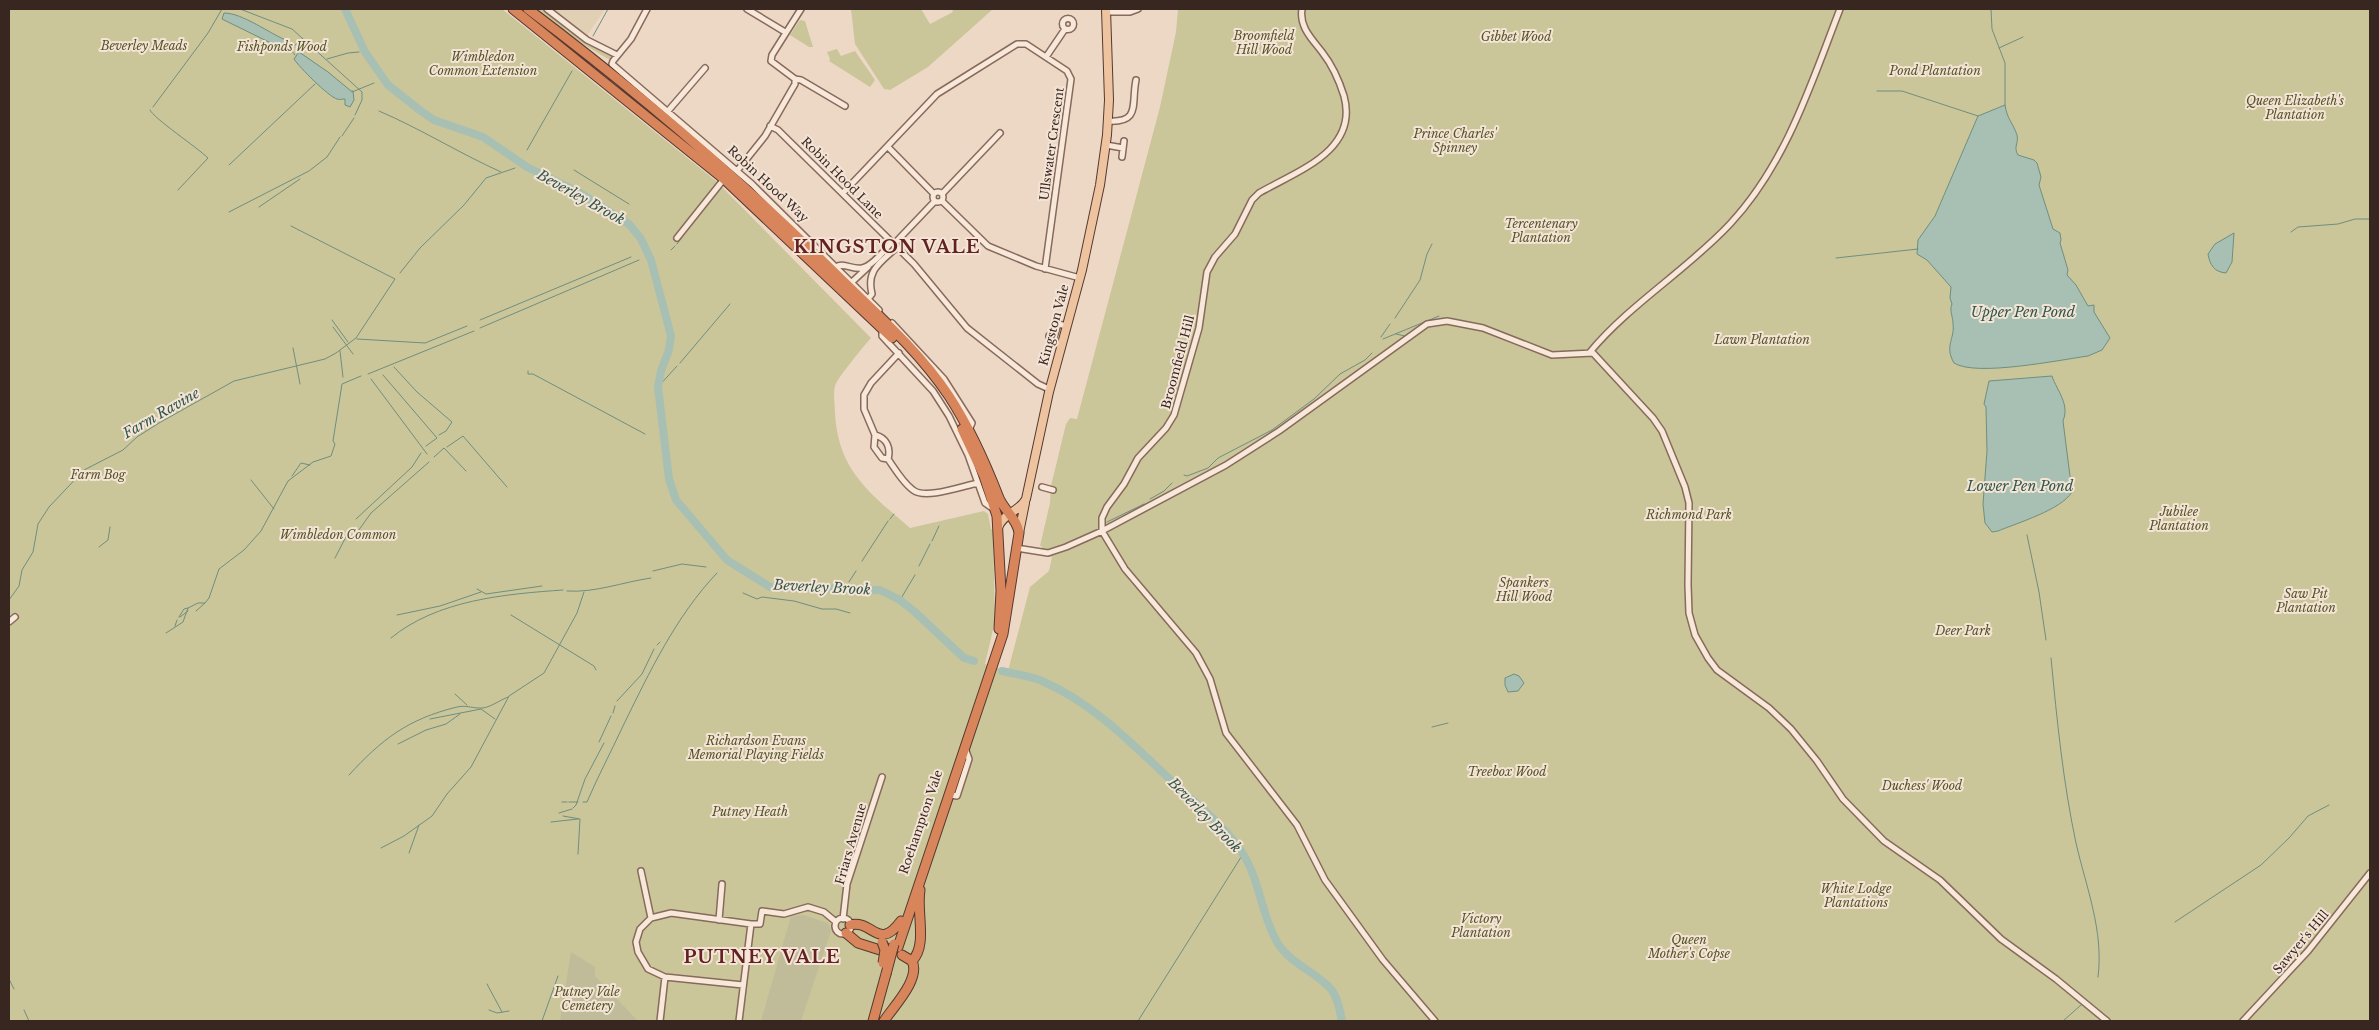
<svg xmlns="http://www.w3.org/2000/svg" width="2379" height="1030" viewBox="0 0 2379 1030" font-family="'Libre Baskerville',serif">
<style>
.farmland{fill:#e2d0b4}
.green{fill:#cbc59a}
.cemetery{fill:#c0bc99}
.water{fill:#a7c0b3;stroke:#6e8f7f}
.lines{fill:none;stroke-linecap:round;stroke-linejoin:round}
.stream{stroke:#6e8f7f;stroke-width:1}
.river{stroke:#a7c0b3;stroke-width:8}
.street-casing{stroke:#876a5c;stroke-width:8}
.primary-casing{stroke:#553930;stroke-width:10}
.highway-casing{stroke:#553930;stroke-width:11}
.street{stroke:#f8e8d9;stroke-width:5}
.primary{stroke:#eec4a0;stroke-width:8}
.highway{stroke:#d8855b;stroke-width:9}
.highway-bridge-casing{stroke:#553930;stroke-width:11;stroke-linecap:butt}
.highway-bridge{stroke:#d8855b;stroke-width:9}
.labels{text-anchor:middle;stroke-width:4;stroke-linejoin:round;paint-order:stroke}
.park-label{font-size:12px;font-style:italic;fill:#535427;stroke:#f4e4d6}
.street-label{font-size:12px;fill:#382620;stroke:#f4e4d6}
.water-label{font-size:14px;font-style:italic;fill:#30574c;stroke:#f4e4d6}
.district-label{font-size:18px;font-weight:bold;letter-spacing:1px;fill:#632122;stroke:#f4e4d6}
</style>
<rect width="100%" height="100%" fill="#edd8c6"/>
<path class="farmland" d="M551 9H605L587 36Z"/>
<path class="green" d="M9 9H502L716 181 871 338C865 345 837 378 835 386 833 394 835 405 835 413 838 471 870 493 910 528L984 511 988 514 991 529H993L995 621 985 664 1008 671 1030 587 1049 571 1052 557 1040 555 1042 546H1040L1050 503 1051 486 1066 424 1070 418 1077 419 1160 107 1176 32 1178 9H2370V1021H9Z
M534 9H544L582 40 613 55V58L608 59C582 44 558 27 534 9Z
M851 9H921L930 24 953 12 952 9H993L928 67 890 90 884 89 855 44Z
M800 20 805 21 813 47H809L790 35Z
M837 49 841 56 855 51 873 77 875 80 870 87 829 61 830 59 827 52Z"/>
<path class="cemetery" d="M803 915 828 923 831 931 801 1021H761L791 916Z
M571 952 595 967V976L638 1021H560Z"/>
<path class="water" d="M224 13C243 13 270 34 288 41L291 45V52H284L277 46 226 21 222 19Z
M299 52 328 72 351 91H353L354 100 350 107 345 105V99C342 99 339 100 337 99 329 97 299 67 294 59Z
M2005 105C2007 119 2013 123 2017 135 2019 143 2013 147 2018 155L2034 160 2037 163 2041 177 2039 185 2053 229 2060 233 2061 240 2060 243 2068 270 2067 275 2076 285 2088 306 2094 305V312L2110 338 2102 350 2088 356C2059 360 1976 377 1954 363 1944 346 1955 339 1953 324 1953 316 1949 311 1952 304L1950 298 1951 287 1927 260 1917 254 1918 240 1935 216 1978 116Z
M2234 233 2232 262 2226 273C2214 272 2210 265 2208 254L2215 244Z
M2052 376C2057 391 2070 404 2063 421L2072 492C2061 510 2017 523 1998 531L1992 532 1985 523 1983 504 1987 451 1986 407 1984 404 1989 381Z
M1514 674 1519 676 1524 683 1518 691 1508 692 1505 685V678Z"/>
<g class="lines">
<path class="stream" d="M240 9 292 29 362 92V100L355 115
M1991 9 1992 29 2005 63V105
M593 36 608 9
M292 47 303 40
M1999 48 2023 37
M291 50 295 55
M327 59 348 53 359 52
M1877 91H1902L1978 116
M352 92 374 83
M153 107 208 33 222 9
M150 110C153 118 198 148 208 158L178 190
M379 111C421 129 459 153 501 172
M342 136 354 118
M527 150 572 71
M229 165 315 84
M574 170 629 204
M259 207 300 179
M229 212 309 171 327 157 340 137
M2291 232 2298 227 2338 224 2355 219H2370
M677 244 682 237
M671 250 675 246
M1836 258 1918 249
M400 273 420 248 464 205 486 178 515 168
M1395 318 1420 280 1427 254 1432 244
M332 320 348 342
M480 320 631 257
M333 327 353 354
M480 328 639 260
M1396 334 1405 336
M1381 337 1390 324
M357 339 425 343 467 326
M1383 339 1439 316
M293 348 300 384
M340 351 343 377
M680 363 730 304
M394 367 417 392 452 422 446 431 439 435
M528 371V374H533L645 434
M368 374 474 331
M383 375 437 438 426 446
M371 379 427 454
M658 387 677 366
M447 447 463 436 507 487
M434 457 444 448 466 471
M1184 475 1187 476 1208 468 1218 458 1272 430 1314 399 1340 374 1365 360 1372 353
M292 476 301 463 310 465
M251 480 274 509
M1150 499 1164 491 1172 483
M356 519 412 467 421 453
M890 519 894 514
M1107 522 1144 504
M2027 535 2039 592 2046 640
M351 541 371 513 429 462
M932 541 939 526
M99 547 108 540 110 527
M335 558 349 531
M862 561 888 521
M919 566 930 544
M653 571 682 564 706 567
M849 582 856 571
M477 589 486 594 542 586
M567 591C595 593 623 582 651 578
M743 593 757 599 762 597 794 601 822 609H836L850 613
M9 600 19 586 22 570 33 552 38 524 49 507 84 470 123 450 137 437 159 423 234 381 325 359 336 353 356 338 395 279 291 226
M900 600 915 575
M196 611 205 603
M397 615 440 606 481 592
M511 615 594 666 596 670
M179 617 184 609 188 608
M180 617 188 611
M175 626 177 620
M166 633 183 622 188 608 198 603H205L209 598 219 569 244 550 261 531 288 481 313 462 331 456 335 444 333 441 342 384 361 376
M391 638C437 600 505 594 563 590
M657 645 660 642
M2051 658C2057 720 2063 782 2076 843 2086 887 2104 931 2098 977
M455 694 467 705
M617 701 642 674 654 649
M613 713 615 706
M430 719 481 709 495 719
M1432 727 1448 723
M599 742 611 716
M398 744 426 730 446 724 460 714
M349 775C382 739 408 719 457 707 466 705 471 708 480 708 488 709 500 700 508 697
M562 802H567
M569 802H578
M583 802H587C598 776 611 752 623 726 649 673 676 616 717 573
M573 808 576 805 585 779 604 743
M559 813 572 809
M563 816 580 819 578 854
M551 822 578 819
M381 848 404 836 432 816 447 794 471 767 509 696 544 673 577 613 584 592
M409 853 419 825
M2175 922 2261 865 2289 838 2308 816 2329 805
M9 979 14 989
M487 984 502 1012
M24 1010 29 1021
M489 1010 497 1013 509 1011
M542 1021 558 976
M1138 1021 1243 854
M2063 1021 2081 1005"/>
<path class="river" d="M345 9 365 52 388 85 421 111 434 120 483 137 527 167 580 193 629 224 641 239 651 260 671 336 669 350 661 371 658 387 669 479 676 500 727 560 770 587 880 590 900 600 915 612 964 658 974 661
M1002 671C1015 674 1030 676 1042 681 1097 705 1136 748 1179 788 1201 808 1227 828 1243 854 1260 881 1261 914 1277 942 1290 964 1315 971 1331 989 1338 998 1340 1011 1342 1021"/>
<g class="street-casing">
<path id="street" d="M547 9 587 40 617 55
M647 9 631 39 613 61 612 64 752 184 879 310
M747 9 785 32
M1302 9C1299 27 1312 39 1322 52 1333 66 1339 80 1344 96 1359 151 1297 171 1259 193L1252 200 1235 234 1215 257 1207 272 1199 328 1174 415 1166 428 1138 458 1124 484 1107 507 1102 518V531L1125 569 1196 653 1210 679 1226 733 1297 825 1325 880 1383 960 1435 1021
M1106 12H1130L1138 9
M1062.5 24a5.5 5.5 0 1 1 11 0a5.5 5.5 0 1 1-11 0Z
M1046 57 1065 29
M795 79 801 80 845 106
M668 111 705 68
M1108 121C1141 123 1131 104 1136 80
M770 126 778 130 914 264 967 328 1038 384 1049 389
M1106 145 1123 148
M888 147 934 194
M1122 157 1124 141
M737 171 765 136 795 84V79L771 61 772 55 801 9
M933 197a5 5 0 1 1 10 0a5 5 0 1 1-10 0Z
M843 193 937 94 1017 44H1026L1067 71 1071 79 1045 269
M942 194 1000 133
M942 201 988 246 1036 266 1080 278
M677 238 724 179
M894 244 935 201
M836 267C843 262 853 270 862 268 873 266 884 250 892 242
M852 282 868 267
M868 299 872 294C866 270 880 263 897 247
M892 323 944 379 972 423 969 430
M882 329V336L933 391 949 416 968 455 985 503 995 510
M1049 336 1054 337 1058 324 1067 326
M1590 352C1630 304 1687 270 1730 224 1786 164 1811 84 1840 9
M875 435C887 438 891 448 888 459L882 458 874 447 875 435 864 409V395L871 383 899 353
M888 459C895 469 903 483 913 490 925 500 963 486 978 483
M1042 487 1053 490
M1016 548 1048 553 1066 547 1102 531 1226 465 1279 431 1427 324 1447 321 1483 328 1552 355 1593 353 1653 418 1662 431 1685 487 1689 503 1688 585 1689 613 1695 635 1708 658 1717 670 1769 708 1791 729 1817 761 1843 799 1884 841 1940 880 2001 939 2056 979 2107 1021
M9 622 15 617
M950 795 957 796 969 759 965 748
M641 871 651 918
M835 926a8 8 0 1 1 16 0a8 8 0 1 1-16 0Z
M843 919 847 884 882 777
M719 920 722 884
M743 985 665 977 648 969 638 952 636 942 640 929 651 918 671 913 751 924
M660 1021 665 977
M739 1021 751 924H760L762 911 784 914 808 907 824 912 836 922
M2243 1021 2308 951 2370 873"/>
</g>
<g class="primary-casing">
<path id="primary" d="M998 528C1001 515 1020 511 1026 499L1049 392 1082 270 1100 185 1107 135 1109 100 1106 9
M1019 533 1025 503"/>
</g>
<g class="highway-casing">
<path id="highway" d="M513 9 724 179 892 338
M528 9C637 91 742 181 839 277 878 315 919 351 949 396 970 428 985 462 999 498 1004 510 1018 520 1019 533L1003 634 898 947
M962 429 984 476 997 516 1001 591 999 629
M850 925C873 919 878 952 901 921
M846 933 858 943 880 950
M912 961C928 945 916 912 920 890
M873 1021 886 974
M884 1021C893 1007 921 979 912 961L902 955"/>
</g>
<use href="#street" class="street"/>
<use href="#primary" class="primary"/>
<use href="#highway" class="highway"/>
<g class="highway-bridge-casing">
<path id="highway-bridge" d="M882 942 885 950 883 963
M886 974 894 944"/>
</g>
<use href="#highway-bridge" class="highway-bridge"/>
</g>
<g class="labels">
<g class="park-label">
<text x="1264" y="40">Broomfield<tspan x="1264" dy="14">Hill Wood</tspan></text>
<text x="1516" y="41">Gibbet Wood</text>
<text x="144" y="50">Beverley Meads</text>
<text x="282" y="51">Fishponds Wood</text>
<text x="483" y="61">Wimbledon<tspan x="483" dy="14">Common Extension</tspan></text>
<text x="1935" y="75">Pond Plantation</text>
<text x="2295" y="105">Queen Elizabeth's<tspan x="2295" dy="14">Plantation</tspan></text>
<text x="1455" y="138">Prince Charles'<tspan x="1455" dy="14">Spinney</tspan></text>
<text x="1541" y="228">Tercentenary<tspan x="1541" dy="14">Plantation</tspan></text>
<text x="1762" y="344">Lawn Plantation</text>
<text x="98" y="479">Farm Bog</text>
<text x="2179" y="516">Jubilee<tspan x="2179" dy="14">Plantation</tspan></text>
<text x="1689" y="519">Richmond Park</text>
<text x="338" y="539">Wimbledon Common</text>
<text x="1524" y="587">Spankers<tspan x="1524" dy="14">Hill Wood</tspan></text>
<text x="2306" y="598">Saw Pit<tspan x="2306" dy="14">Plantation</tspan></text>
<text x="1963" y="635">Deer Park</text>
<text x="756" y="745">Richardson Evans<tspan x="756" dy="14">Memorial Playing Fields</tspan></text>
<text x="1507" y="776">Treebox Wood</text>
<text x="1922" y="790">Duchess' Wood</text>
<text x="750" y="816">Putney Heath</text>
<text x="1856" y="893">White Lodge<tspan x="1856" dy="14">Plantations</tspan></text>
<text x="1481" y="923">Victory<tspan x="1481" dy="14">Plantation</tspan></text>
<text x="1689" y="944">Queen<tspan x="1689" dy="14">Mother's Copse</tspan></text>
<text x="587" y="996">Putney Vale<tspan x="587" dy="14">Cemetery</tspan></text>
</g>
<g class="street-label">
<text transform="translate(1052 144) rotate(-82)" y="4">Ullswater Crescent</text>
<text transform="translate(842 178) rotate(45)" y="4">Robin Hood Lane</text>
<text transform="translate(768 184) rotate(43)" y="4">Robin Hood Way</text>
<text transform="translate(1054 325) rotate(-75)" y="4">Kingston Vale</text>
<text transform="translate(1178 362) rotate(-75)" y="4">Broomfield Hill</text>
<text transform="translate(921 822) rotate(-71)" y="4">Roehampton Vale</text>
<text transform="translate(851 844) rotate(-74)" y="4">Friars Avenue</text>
<text transform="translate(2301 942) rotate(-50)" y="4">Sawyer's Hill</text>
</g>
<g class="water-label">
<text transform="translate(581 197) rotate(29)" y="5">Beverley Brook</text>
<text x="2023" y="317">Upper Pen Pond</text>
<text transform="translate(161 413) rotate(-30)" y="5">Farm Ravine</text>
<text x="2020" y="491">Lower Pen Pond</text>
<text transform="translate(822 587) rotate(3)" y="5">Beverley Brook</text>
<text transform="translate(1205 815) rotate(46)" y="5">Beverley Brook</text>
</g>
<g class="district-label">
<text x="887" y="253">KINGSTON VALE</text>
<text x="762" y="963">PUTNEY VALE</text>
</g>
</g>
<rect width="2379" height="1030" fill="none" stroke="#382620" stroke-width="20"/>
</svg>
